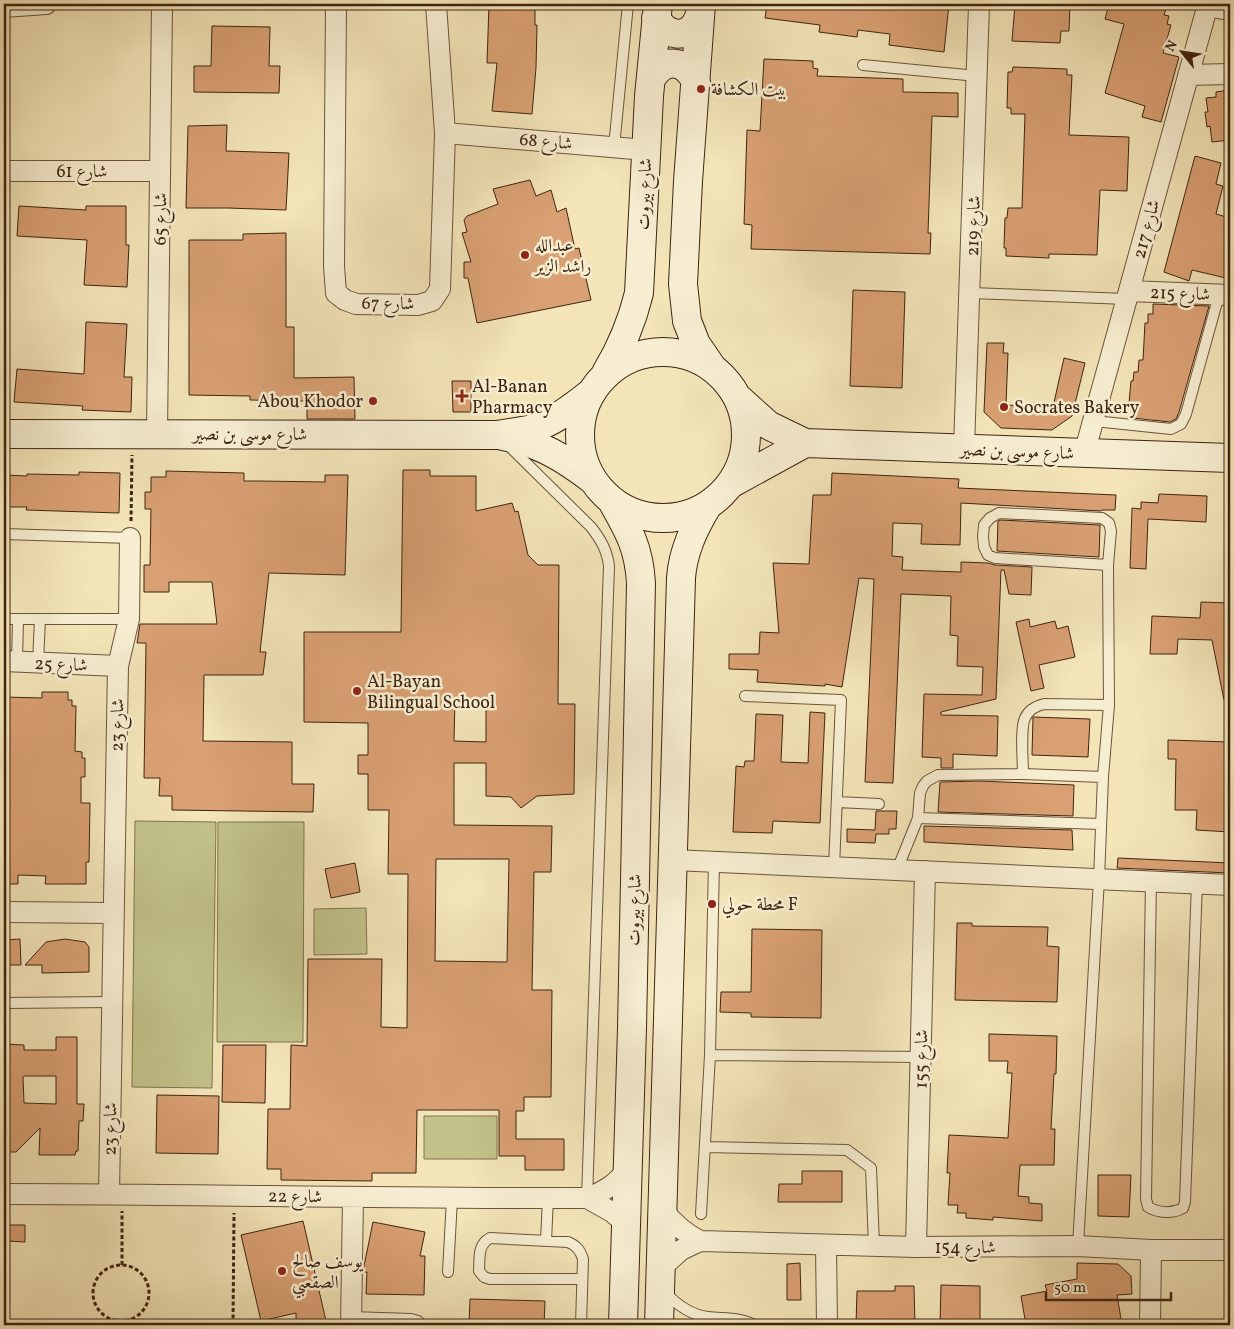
<svg xmlns="http://www.w3.org/2000/svg" width="1234" height="1329" viewBox="0 0 1234 1329" font-family="Vollkorn,Amiri,serif">
<style>
.green{fill:#c2c28a;stroke:#80734e}
.building{fill:#d9a073;stroke:#3f2413;fill-rule:evenodd}
.lines{fill:none;stroke-linecap:round;stroke-linejoin:round}
.lane-casing{stroke:#6c543c;stroke-width:12}
.street-casing{stroke:#6c543c;stroke-width:22}
.secondary-casing{stroke:#3f2413;stroke-width:30}
.path{stroke:#3f2413;stroke-width:3;stroke-dasharray:4 2.5;stroke-linecap:butt}
.lane{stroke:#f7eed1;stroke-width:10}
.street{stroke:#f7eed1;stroke-width:20}
.secondary{stroke:#f7eed1;stroke-width:28}
.poi-dot{fill:#8f2418;stroke:#f7eed1;stroke-width:2}
.labels{text-anchor:middle;stroke-width:5;stroke-linejoin:round;paint-order:stroke}
.poi-label{font-size:18px;fill:#3f2413;stroke:#f7eed1;text-anchor:start}
.street-label{font-size:18px;fill:#3f2413;stroke:#f7eed1}
</style>
<rect width="100%" height="100%" fill="#f3e5b8"/>
<filter id="stains"><feTurbulence type="fractalNoise" baseFrequency=".004" numOctaves="4"/><feColorMatrix values="0 0 0 0 .2 0 0 0 0 .09 0 0 0 0 .02 0 0 0 .5 -.17"/></filter>
<radialGradient id="worn" r=".72"><stop offset=".6" stop-color="#630" stop-opacity="0"/><stop offset="1" stop-color="#630" stop-opacity=".3"/></radialGradient>
<path class="green" d="M135 821 216 822 212 1088 132 1087Z
M218 822H304L303 1042H217Z
M366 908 367 954 314 955V909Z
M424 1116H497V1159H424Z"/>
<path class="building" d="M489 4H535V25H537L536 68 532 114 492 111 497 63H487Z
M767 4H949L944 52 889 45 890 34 858 30 857 37 819 32 820 25 765 18Z
M1015 4H1070L1069 31H1061L1060 43 1012 41Z
M1109 4H1160L1167 6 1164 15 1169 16 1167 24 1171 25 1163 53 1179 57 1161 122 1142 117 1145 106 1105 93 1124 24 1105 19Z
M212 26 270 27 269 66H280L279 93 194 92V66H211Z
M764 59 813 61V68L818 69 817 76 903 79V92L958 93V117L932 116 928 233H931L930 254 751 249 752 225 744 224 747 130 760 131Z
M1013 67 1067 69V75H1072L1069 135 1129 137 1127 191 1100 190 1097 255 1049 254V258L1006 256V248H1004L1005 218H1007L1008 208H1022L1025 114H1011V108H1007L1008 72H1012Z
M1230 90V140L1212 142 1210 126 1207 127 1205 112H1208L1206 98 1216 97V92Z
M227 125 226 151 289 153 286 210 228 208H186L188 126Z
M1195 156 1221 163 1216 184 1223 186 1216 214 1230 218V279L1192 270 1189 281 1164 272Z
M530 180 536 196 551 190 557 212 566 208 575 249 579 248 591 300 477 323 468 278H464V262H471L462 233 467 232 464 220 467 216 498 204 493 189Z
M19 206 86 210V206H126V245H129L127 287 84 285 87 240 17 236Z
M286 233V327H294V378L354 377 355 419H307V401L250 400V396L189 395V240H243V234Z
M853 290 905 292 902 388 850 386Z
M1153 304 1209 306 1179 412 1176 419 1170 422 1133 418 1134 404 1129 403 1131 381H1133L1134 372H1138L1139 360H1143L1145 323H1148V314H1153Z
M86 322 127 324 124 377H132L131 412 82 410 83 406 14 402 17 369 84 374Z
M987 343H1004L1003 353H1008L1006 405 1053 407 1064 358 1085 363 1072 416 1052 430 1001 428 984 412Z
M452 381H471V412H453Z
M403 470H430V476H476V511L512 503 515 512 518 511 528 555 538 565H559L558 704H575L574 794 537 796 521 808 511 797 486 796V763H454V825L552 826 551 872H534L532 990H552L551 1097H524V1111H516V1139H564V1170H525V1156H499V1110H417L416 1173H372V1181L281 1180V1169H267L268 1109H290L291 1045 307 1046 308 959H382L381 1027 407 1028 408 874H388L389 810H368V774H358V755H368V723L304 722V632H401ZM455 700H486V742L454 741ZM436 859H509L507 962 435 961Z
M166 471 244 473V481H261L325 482V475H348L345 575 269 573 260 652H266L263 675H204L203 741 292 742V784H314L313 812 172 810V796H159L160 778H144L146 643H137L140 624H217L212 582H169V592H144V565H150L151 509H145V492H151V477H166Z
M79 472 120 473 119 513 26 510 27 507H4V475L27 476V474L79 475Z
M832 473 959 479 958 488 1116 495 1115 510H1102L1101 511 961 503 960 545 921 544 922 524 893 523 892 556 903 557 902 570 961 572V562L988 563 995 565 1032 567 1031 595 1009 594 1004 570H1001L996 699 941 712V715L998 716 997 756 953 754V768H941V758L922 757 924 694 982 695 983 667 957 666 958 636 950 635 951 596 901 594 893 783 865 782 874 579 859 578 842 687 825 684V686L757 682 758 670 729 669V654H759L760 632 779 633 773 563 809 564 813 495H831Z
M1159 494 1207 496 1206 522 1148 519 1146 569 1130 568 1132 508 1141 509V502L1158 503Z
M1001 520 1100 525 1099 557 997 551 998 521Z
M1201 602 1230 603V700H1224L1212 640 1178 639 1177 654H1150L1152 616 1200 618Z
M1029 619 1030 627 1055 621 1057 629 1068 626 1075 657 1039 665 1044 688 1031 691 1016 622Z
M42 692H68V700H72V706H76L75 751 82 752V758H85V777H81V803H90L89 862H86V884H45L46 876 18 875V884H4V697L42 698Z
M810 712 825 713 820 823 773 821 772 833 733 832 736 766 744 767 745 761H754L756 714 783 715 781 762 808 763Z
M1033 717 1090 719 1088 757 1032 755Z
M1168 740 1230 742V832L1196 830 1197 810H1175L1176 759H1168Z
M979 781 1074 785 1073 816 938 812 940 782Z
M876 811H897L896 829H889V834H876L875 843 847 842V829L875 830Z
M924 826 1072 830 1073 850 924 842Z
M1118 858 1230 863V873L1117 868Z
M355 863 360 892 331 898 325 869Z
M957 923H972V926L1048 927 1047 946 1059 947 1057 1002 955 1000Z
M752 929 822 930 821 1018 751 1017V1013L720 1012 721 992H751Z
M20 939 21 965H4V940Z
M65 939 85 942 89 947V972L42 973V965H25L46 942Z
M989 1034 1057 1036 1056 1074H1054L1051 1129H1055L1054 1165H1020L1018 1196 1029 1197V1203L1042 1204V1221L993 1217V1220L966 1218V1213H957L958 1205H948L950 1173H947L949 1135 1008 1138 1012 1073H1007L1008 1061H989Z
M56 1037H77V1104H84L83 1121H79L78 1151H76L75 1155H39L40 1128 16 1152H4V1044L24 1045V1050H56ZM24 1076H56V1104L24 1103 23 1077Z
M223 1045H266L265 1103 222 1102Z
M157 1095 219 1096 218 1154 156 1153Z
M802 1171H842V1202H778L779 1184H802Z
M1098 1175H1131L1129 1217 1098 1216Z
M303 1221 327 1325H296V1313L261 1321 241 1235Z
M373 1222 425 1232 420 1256H425L424 1295 366 1294 367 1272H364V1266Z
M8 1225H25V1242L8 1241Z
M800 1263 801 1300H787V1264Z
M1077 1263 1118 1264 1131 1276 1132 1294 1117 1295 1122 1325H1026L1021 1296 1047 1291 1045 1285 1077 1279Z
M941 1285 980 1286V1325H940Z
M895 1286H914L915 1325H856L857 1291H895Z
M470 1299 545 1301 544 1325H469Z"/>
<g class="lines">
<g class="lane-casing">
<path id="lane" d="M1206 11 1230 15
M863 65 977 76
M614 147 628 4
M971 293 1127 299
M1094 421 1171 429 1181 424 1186 414 1219 295
M507 444 591 527C601 540 607 550 609 566L587 1198
M4 534 130 538
M4 619H129
M17 662 18 619
M38 663 40 619
M745 696 841 700 834 867
M1023 774C1023 761 1020 728 1025 718 1029 709 1036 706 1044 704L1109 705
M837 802 879 804
M918 818 1101 824
M897 870 918 818 920 793 923 786 927 781 938 775 1023 774 1103 777
M1151 881 1146 1199 1148 1207C1159 1213 1172 1214 1183 1208L1185 1202 1197 883
M4 1003 112 1002
M710 1055 921 1057
M705 1147 847 1150 871 1168 874 1246
M701 1214 710 1055 714 862
M546 1241 548 1198
M1078 1246 1099 879 1103 777 1109 705 1108 565 1111 531 1109 523 1102 518 999 513 990 518 984 525 983 537 984 547 988 555 995 558 1108 565
M448 1272 452 1199
M665 1292C676 1304 691 1315 708 1317 724 1319 740 1317 755 1325
M351 1317 411 1319 418 1321 422 1325
M581 1325 583 1259C580 1250 577 1246 568 1242L490 1238C477 1245 480 1259 479 1271L484 1277 490 1279H582"/>
</g>
<g class="street-casing">
<path id="street" d="M336 4 334 266 336 293 345 300 356 304 418 305 432 301 440 289 445 133 436 4
M4 7 46 4
M1188 75 1230 74
M445 133 646 150
M4 171H160
M1129 291 1230 295
M157 434 162 4
M964 448 979 4
M1084 454 1208 4
M4 661 118 666
M673 860 1230 885
M4 912 113 913
M4 1194C198 1194 393 1199 587 1198 605 1191 617 1184 628 1168
M109 1194 118 666 129 619 130 538
M587 1198 612 1212 626 1224
M662 1209C673 1223 684 1233 700 1241
M826 1245 827 1325
M916 1247 925 871
M660 1269 681 1250 700 1241 916 1247 1078 1246 1151 1250H1230
M351 1325 353 1198
M1150 1325 1151 1250"/>
</g>
<g class="secondary-casing">
<path id="secondary" d="M701 4 688 181 683 284 687 321 696 344 711 366
M656 18C668 40 693 39 700 14
M651 79C664 57 685 59 696 82
M580 435a83 83 0 1 1 166 0a83 83 0 1 1-166 0Z
M606 373C621 348 632 322 639 293L649 96 658 4
M738 398 768 425 805 443 1230 458
M4 434 497 435C507 433 518 432 528 430 553 423 573 407 592 392
M503 436C540 443 564 458 593 480
M732 483 805 443
M612 501C629 531 639 548 641 583L632 1028 623 1325
M659 1325 681 578C683 551 694 528 708 505"/>
</g>
<path class="path" d="M131 521 132 455
M122 1265V1211
M93 1293a28 28 0 1 1 56 0a28 28 0 1 1-56 0Z
M233 1325 234 1213"/>
<use href="#lane" class="lane"/>
<use href="#street" class="street"/>
<use href="#secondary" class="secondary"/>
</g>
<g class="poi-dot">
<circle cx="701" cy="89" r="5"/>
<circle cx="525" cy="255" r="5"/>
<path d="M459.5 388.5h5v5h5v5h-5v5h-5v-5h-5v-5h5z"/>
<circle cx="373" cy="401" r="5"/>
<circle cx="1004" cy="407" r="5"/>
<circle cx="357" cy="691" r="5"/>
<circle cx="712" cy="904" r="5"/>
<circle cx="282" cy="1271" r="5"/>
</g>
<g class="labels">
<g class="poi-label">
<text x="711" y="95">بيت الكشافة</text>
<text x="535" y="251">عبدالله<tspan x="535" dy="21">راشد الزير</tspan></text>
<text x="472" y="392">Al-Banan<tspan x="472" dy="21">Pharmacy</tspan></text>
<text x="363" y="407" text-anchor="end">Abou Khodor</text>
<text x="1014" y="413">Socrates Bakery</text>
<text x="367" y="687">Al-Bayan<tspan x="367" dy="21">Bilingual School</tspan></text>
<text x="722" y="910">محطة حولي F</text>
<text x="292" y="1267">يوسف صالح<tspan x="292" dy="21">الصقعبي</tspan></text>
</g>
<g class="street-label">
<text transform="translate(546 141) rotate(5)" y="6">شارع 68</text>
<text x="82" y="177">شارع 61</text>
<text transform="translate(644 194) rotate(-88)" y="6">شارع بيروت</text>
<text transform="translate(160 219) rotate(-89)" y="6">شارع 65</text>
<text transform="translate(973 226) rotate(-88)" y="6">شارع 219</text>
<text transform="translate(1146 229) rotate(-75)" y="6">شارع 217</text>
<text transform="translate(1180 293) rotate(2)" y="6">شارع 215</text>
<text transform="translate(388 303) rotate(1)" y="6">شارع 67</text>
<text x="250" y="440">شارع موسى بن نصير</text>
<text transform="translate(1017 451) rotate(2)" y="6">شارع موسى بن نصير</text>
<text transform="translate(61 664) rotate(2)" y="6">شارع 25</text>
<text transform="translate(117 725) rotate(-89)" y="6">شارع 23</text>
<text transform="translate(634 910) rotate(-89)" y="6">شارع بيروت</text>
<text transform="translate(921 1059) rotate(-89)" y="6">شارع 155</text>
<text transform="translate(110 1129) rotate(-89)" y="6">شارع 23</text>
<text transform="translate(295 1196) rotate(1)" y="6">شارع 22</text>
<text x="965" y="1253">شارع 154</text>
</g>
</g>
<rect width="1234" height="1329" fill="none" stroke="#f3e5b8" stroke-width="20"/>
<rect x="5" y="5" width="1224" height="1319" fill="none" stroke="#3f2413" stroke-width="2.5"/>
<rect x="10" y="10" width="1214" height="1309" fill="none" stroke="#3f2413"/>
<g transform="translate(1182 52) rotate(300)" stroke="#f7eed1" stroke-width="4" paint-order="stroke">
<path d="M0-4L9 19L0 12L-9 19Z" fill="#3f2413"/>
<text y="-8" font-size="14" font-weight="bold" text-anchor="middle" fill="#3f2413">N</text>
</g>
<path d="M1046 1292v8h125v-8" fill="none" stroke="#3f2413" stroke-width="2.5"/>
<text x="1054" y="1292" font-size="15" fill="#3f2413" stroke="#f7eed1" stroke-width="4" paint-order="stroke">50 m</text>
<rect width="100%" height="100%" filter="url(#stains)"/>
<rect width="100%" height="100%" fill="url(#worn)"/>
</svg>
